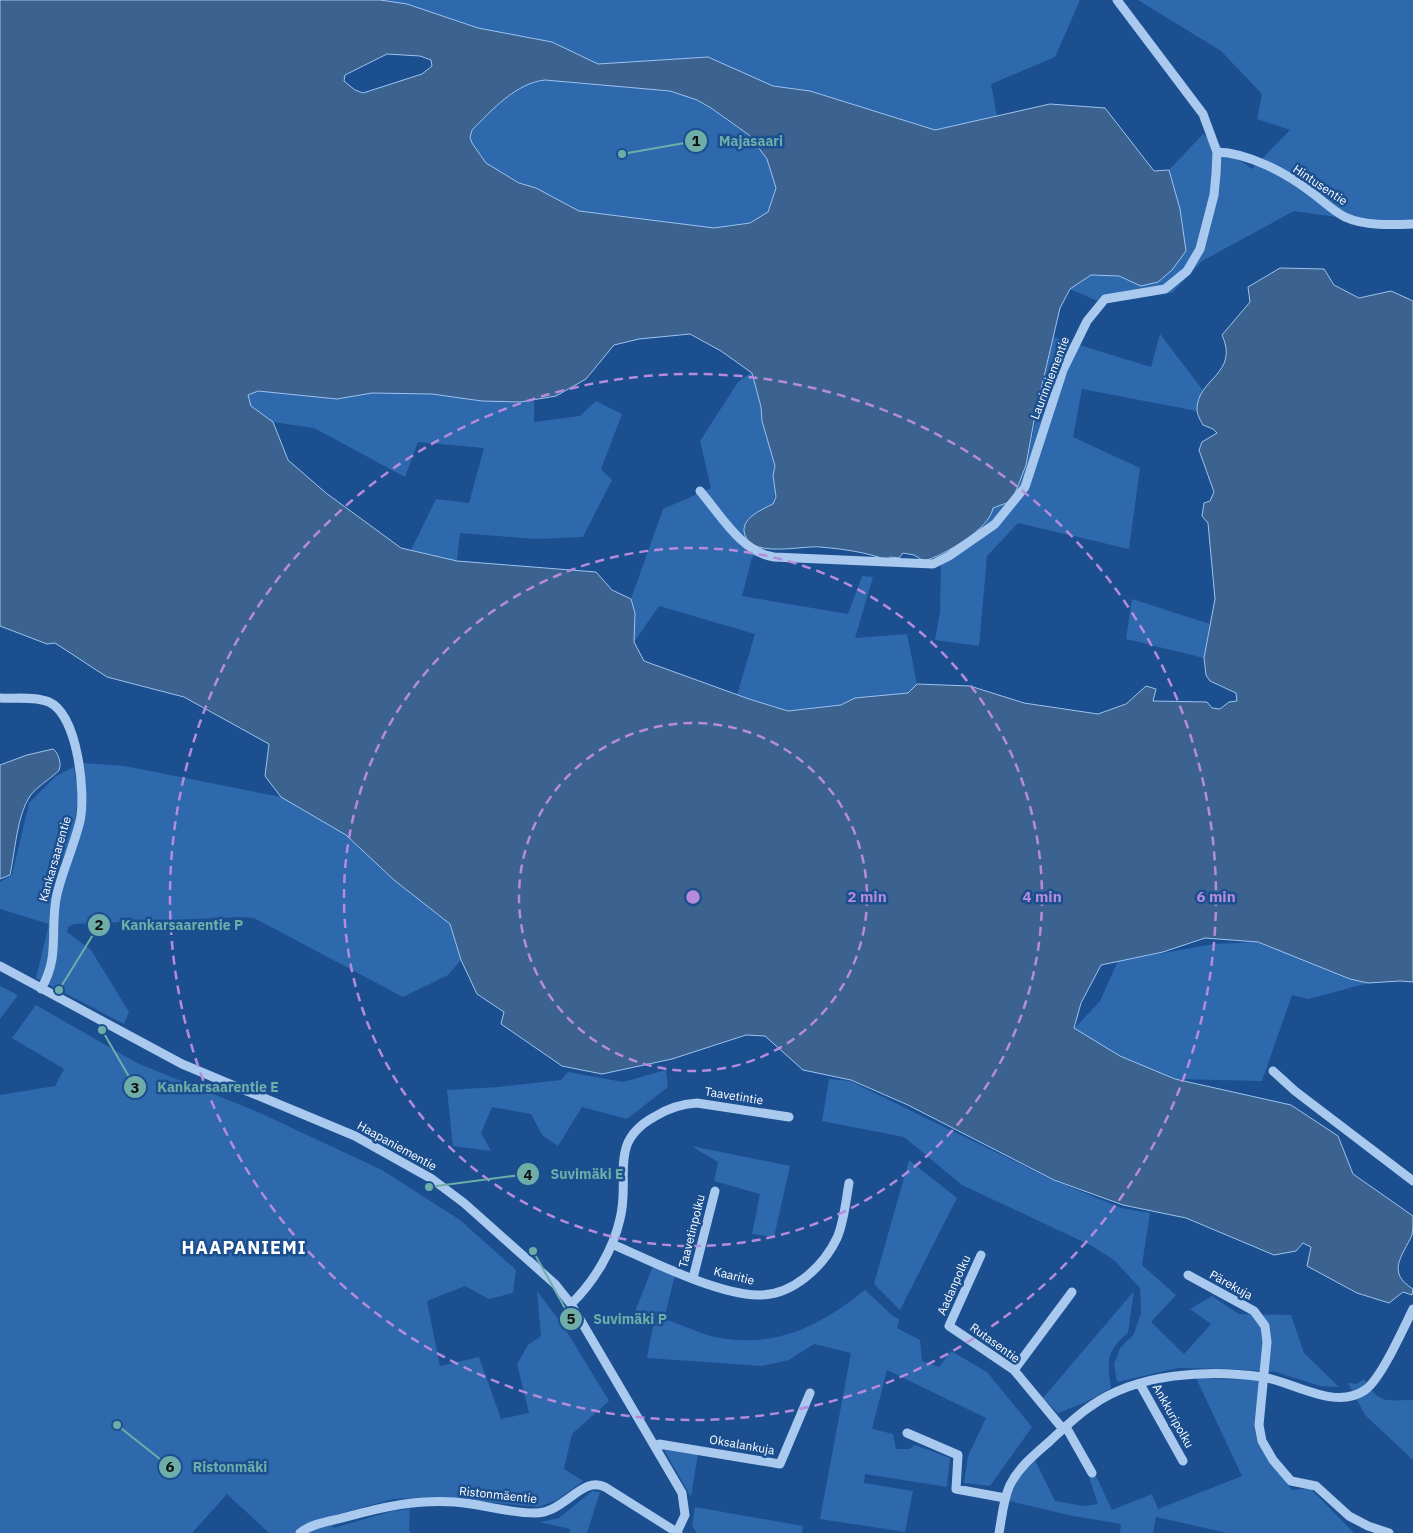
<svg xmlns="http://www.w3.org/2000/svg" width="1413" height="1533" viewBox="0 0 1413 1533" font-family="'IBM Plex Sans',sans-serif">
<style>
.green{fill:#2e69ad}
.water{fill:#3c6290;stroke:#9cc4f0;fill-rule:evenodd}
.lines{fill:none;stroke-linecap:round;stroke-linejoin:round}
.minor{stroke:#a9c9ee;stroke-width:9}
.ring{fill:none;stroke:#b68bdc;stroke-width:2.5;stroke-dasharray:9 6}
.labels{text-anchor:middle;stroke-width:5;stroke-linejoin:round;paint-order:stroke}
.street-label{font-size:12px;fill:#fff;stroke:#1b4f8f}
.district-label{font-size:18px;font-weight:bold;letter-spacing:1px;fill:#fff;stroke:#1b4f8f}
.centre{fill:#b68bdc;stroke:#1b4f8f;stroke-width:2.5}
.ring-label{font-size:15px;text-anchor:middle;font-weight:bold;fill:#b68bdc;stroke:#1b4f8f;stroke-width:5;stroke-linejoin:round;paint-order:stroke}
.leader{fill:none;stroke:#6fada8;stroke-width:2}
.callout-dot{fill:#6fada8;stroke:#1b4f8f;stroke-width:2}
.mark-label{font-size:15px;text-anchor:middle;font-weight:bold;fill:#111}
.callout-label{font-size:14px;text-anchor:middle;font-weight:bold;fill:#6fada8;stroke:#1b4f8f;stroke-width:5;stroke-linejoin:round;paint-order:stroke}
</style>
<rect width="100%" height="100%" fill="#1b4f8f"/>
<path class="green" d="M380 0H1080L1055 57 991 84 997 116 935 130 810 91 773 86 708 57 598 64 552 42 478 28 407 4Z
M1138 0H1413V228L1294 211 1202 261 1172 293 1124 297 1104 304 1070 289 1091 275 1119 276 1141 286 1186 251 1180 209 1169 170 1203 134 1252 169 1290 130 1257 119 1262 94 1221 51Z
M545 80 670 91 697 100 711 108 749 135 767 159 776 188 768 212 750 223 714 228 579 211 536 188 519 183 486 163 472 143 470 137 472 130C491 110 516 83 545 80Z
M1160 334 1202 389 1197 411 1082 389 1073 437 1140 468 1129 549 1018 523 987 556 979 646 935 640 940 612 941 556 985 524 993 508 1026 465 1053 337 1151 367Z
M752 372 761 407 762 421 775 466 773 475 776 489 773 504 754 514 749 541 762 548 752 558 742 596 848 614 862 576 873 577 855 638 907 634 917 684 908 693 855 698 841 705 788 711 737 695 755 634 659 606 634 642 635 613 631 599 663 509 711 488 700 441 738 382Z
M258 391 337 399 372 393 433 394 482 401 520 402 534 400V422L580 416 596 401 622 414 601 469 612 480 583 537 536 539 460 533 457 561 411 550 436 499 469 503 484 448 418 442 405 477 314 428 273 422 251 406 248 395Z
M1132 599 1210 624 1204 658 1126 639Z
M81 763 125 766 281 797 346 835 394 880 450 924 461 960 448 975 403 997 254 918 242 917 74 924 68 927 67 932 91 950 129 1012 124 1024 36 978 49 924 0 909V882L12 875 29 803 56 776 74 767 78 796 73 839 61 861 50 924 77 843Z
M1258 942 1350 979 1368 983 1309 999 1292 995 1262 1081 1175 1079 1120 1056 1074 1029 1100 1001 1118 961 1214 944Z
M0 986 18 995 0 1019Z
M36 1005 137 1063 260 1113 382 1170 460 1220 516 1270 513 1293 489 1299 465 1286 427 1301 440 1366 479 1357 501 1419 529 1413 517 1364 528 1345 541 1336 537 1291 564 1327 609 1401 572 1434 564 1469 583 1481 557 1500 539 1507 436 1497 393 1499 325 1518 334 1528 392 1511 410 1509 409 1530 411 1533H269L227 1494 192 1533H0V1095L55 1086 64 1069 12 1038Z
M666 1070 668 1087 627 1119 582 1107 558 1146 542 1135 531 1114 492 1107 481 1133 491 1151 453 1146 447 1090 498 1087 561 1080 568 1072 623 1082Z
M829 1079 850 1081 1053 1180 1121 1208 1150 1213 1142 1265 1176 1295 1151 1322 1184 1354 1211 1324 1190 1309 1212 1296 1239 1314 1291 1315 1304 1353 1339 1387 1320 1386 1276 1372 1231 1369 1178 1368 1117 1382 1114 1364 1120 1348 1134 1334 1141 1313 1140 1288 1114 1260 1092 1246 962 1185 904 1137 822 1121Z
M691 1146 790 1166 774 1237 752 1234 760 1194 714 1181 718 1162Z
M909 1160 957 1198 900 1310 874 1284Z
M653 1266 675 1275 664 1319C684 1325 706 1337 726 1339 782 1346 822 1324 865 1290L893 1316 899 1319 897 1328 920 1340 922 1361 939 1367 951 1351 987 1372 1032 1427 990 1486 964 1483 968 1456 986 1418 887 1370 872 1429 893 1434 896 1449H909L915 1445 950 1458 947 1487 865 1474 864 1483 913 1491 905 1532 820 1519 851 1353 814 1344 789 1360 762 1366 647 1358 653 1326 634 1314Z
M1134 1291 1128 1333C1106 1351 1107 1361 1111 1388L1086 1402 1058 1413 1043 1398Z
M1196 1378 1259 1380 1256 1426 1271 1462 1292 1490 1310 1488 1354 1533H1227L1156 1517 1153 1533H1120L1121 1524 1073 1516 1009 1501 1019 1476 1035 1460 1055 1501 1084 1506 1098 1504 1089 1477 1095 1474 1112 1510 1152 1494 1158 1509 1242 1476Z
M1364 1379C1380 1405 1384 1400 1413 1400V1460L1365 1415 1348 1383 1357 1384Z
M663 1448 698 1453 691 1497Z
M592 1491 600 1492 587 1533H569L570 1529 540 1522 559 1518Z
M695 1507 803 1526 802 1533H697L692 1526Z"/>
<path class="water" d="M0 0H380L407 4 478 28 552 42 598 64 708 57 773 86 810 91 935 130 1050 104 1105 108 1154 171 1169 170 1180 209 1186 251 1172 270 1158 282 1141 286 1119 276 1091 275 1070 289 1060 308 1035 415 1026 465 1012 501 993 508C989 530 944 555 924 561L914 555 903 553 899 558 890 557 887 560C866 552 843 549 820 547 802 545 747 560 744 531 743 517 763 509 773 504L776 497 773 475 775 466 762 421 761 407 752 373 721 351 690 334 639 339 614 345 586 379 556 396 520 402 482 401 432 394 372 393 337 399 258 391 248 395 251 406 273 422 288 460 326 493 401 548 457 561 596 572 612 590 631 599 635 613 634 642 644 661 749 699 788 711 841 705 855 698 908 693 917 684 970 686 1024 703 1098 714 1126 704 1146 686 1156 689 1153 701 1207 702 1212 708 1220 709 1229 702 1237 701 1236 693 1210 681 1206 675 1204 658 1215 599 1208 523 1202 516 1204 503 1210 501 1214 492 1199 450 1202 442 1217 433 1213 429 1203 425C1201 421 1197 415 1197 410 1196 379 1240 374 1222 335L1250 302 1248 287 1280 268 1324 269 1334 285 1359 298 1391 291 1413 301V982L1400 981 1368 983 1350 979 1258 942 1205 938 1163 952 1101 965 1081 1003 1074 1028 1120 1056 1175 1079 1291 1105 1338 1136 1353 1174 1413 1216C1413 1222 1413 1230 1412 1235 1402 1257 1386 1272 1413 1289L1412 1295 1403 1292 1389 1303 1357 1293 1307 1266 1311 1247 1303 1243 1296 1251 1274 1255 1186 1218 1123 1205 1054 1180 908 1105 851 1080 803 1070 765 1036 746 1035 672 1059 602 1074 562 1066 501 1024 504 1012 477 994 461 960 450 924 394 880 346 835 281 797 265 776 269 744 184 697 107 677 55 643 47 644 0 626ZM387 54 420 56 431 60 432 66 422 74 363 93 355 90 344 81 345 75ZM545 80 670 91 697 100 711 108 749 135 767 159 776 188 768 212 750 223 714 228 579 211 536 188 519 183 486 163 472 143 470 137 472 130C492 110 516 83 545 80Z
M53 749C58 752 62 764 59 770 57 774 36 787 30 796 17 815 15 852 10 875L0 879V765L27 755Z"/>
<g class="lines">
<path class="minor" d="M1217 152C1249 153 1286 173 1311 192 1322 200 1333 211 1345 217 1364 226 1392 225 1413 224
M700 491C720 514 741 552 774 557L933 564 949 556 995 524 1025 487 1063 370 1087 321 1105 299 1165 289 1187 271 1200 249 1214 195 1216 174 1217 152 1203 114 1117 0
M0 698C15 699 35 696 49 702 78 715 86 794 80 821 74 846 63 869 57 894 49 928 61 956 41 989
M0 966 182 1064 355 1136 432 1179 464 1203 555 1284 571 1304 682 1493 685 1515 677 1532
M1273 1071 1295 1091 1413 1181
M612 1244C651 1261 716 1294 758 1295 792 1296 823 1267 837 1238 844 1222 846 1200 849 1183
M981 1255 949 1326 1014 1370 1063 1429
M1188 1275 1254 1311 1265 1326 1267 1342 1259 1425 1262 1441 1273 1460 1291 1481 1316 1486 1349 1516 1368 1526 1389 1533
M693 1278 715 1191
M571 1304C594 1282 613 1250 620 1219 631 1177 607 1143 654 1117 668 1108 680 1104 697 1103L789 1117
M1014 1370 1072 1292
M1140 1384 1183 1461
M1066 1427 1092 1473
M907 1433 958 1455 956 1489 1005 1498
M655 1446 659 1444 780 1464 810 1393
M300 1533C312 1523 332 1521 346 1517 383 1507 417 1499 455 1502 482 1504 508 1513 535 1513 565 1513 582 1475 605 1487L678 1533
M999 1533C1002 1517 1003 1500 1010 1485 1019 1467 1035 1454 1050 1441 1063 1429 1076 1416 1091 1406 1137 1373 1208 1369 1263 1377 1294 1382 1335 1411 1365 1390 1381 1379 1403 1329 1413 1309"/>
</g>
<g class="ring">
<circle cx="693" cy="897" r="174"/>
<circle cx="693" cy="897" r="349"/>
<circle cx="693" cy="897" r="523"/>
</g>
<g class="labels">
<g class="street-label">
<text transform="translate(1320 185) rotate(34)" y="4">Hintusentie</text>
<text transform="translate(1050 378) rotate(-69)" y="4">Laurinniementie</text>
<text transform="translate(55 859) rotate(-74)" y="4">Kankarsaarentie</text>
<text transform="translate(734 1096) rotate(9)" y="4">Taavetintie</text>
<text transform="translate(397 1146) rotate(29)" y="4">Haapaniementie</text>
<text transform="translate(692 1231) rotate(-76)" y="4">Taavetinpolku</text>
<text transform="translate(734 1276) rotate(14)" y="4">Kaaritie</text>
<text transform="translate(954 1285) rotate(-66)" y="4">Aadanpolku</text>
<text transform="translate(1231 1285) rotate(29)" y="4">Pärekuja</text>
<text transform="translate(995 1343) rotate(36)" y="4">Rutasentie</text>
<text transform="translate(1173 1416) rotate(61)" y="4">Ankkuripolku</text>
<text transform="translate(742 1445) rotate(10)" y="4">Oksalankuja</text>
<text transform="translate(498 1495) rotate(6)" y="4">Ristonmäentie</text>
</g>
<g class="district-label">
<text x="244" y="1254">HAAPANIEMI</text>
</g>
</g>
<circle cx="693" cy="897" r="8" class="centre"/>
<g class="ring-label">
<text x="867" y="902">2 min</text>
<text x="1042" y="902">4 min</text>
<text x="1216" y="902">6 min</text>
</g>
<path class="leader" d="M622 154L696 141M59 990L99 925M102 1030L135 1087M429 1187L528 1174M533 1251L571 1319M117 1425L170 1467"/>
<g class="callout-dot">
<circle cx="622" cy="154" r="5"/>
<circle cx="59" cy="990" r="5"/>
<circle cx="102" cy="1030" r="5"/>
<circle cx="429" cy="1187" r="5"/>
<circle cx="533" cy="1251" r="5"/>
<circle cx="117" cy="1425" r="5"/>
<circle cx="696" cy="141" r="12"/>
<circle cx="99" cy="925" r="12"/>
<circle cx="135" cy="1087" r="12"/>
<circle cx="528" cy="1174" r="12"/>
<circle cx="571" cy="1319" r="12"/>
<circle cx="170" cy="1467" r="12"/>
</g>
<g class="mark-label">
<text x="696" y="146">1</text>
<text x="99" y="930">2</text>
<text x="135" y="1093">3</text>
<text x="528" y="1180">4</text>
<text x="571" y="1324">5</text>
<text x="170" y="1472">6</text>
</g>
<g class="callout-label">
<text x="751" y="146">Majasaari</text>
<text x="182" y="930">Kankarsaarentie P</text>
<text x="218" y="1092">Kankarsaarentie E</text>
<text x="587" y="1179">Suvimäki E</text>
<text x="630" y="1324">Suvimäki P</text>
<text x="230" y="1472">Ristonmäki</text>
</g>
</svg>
